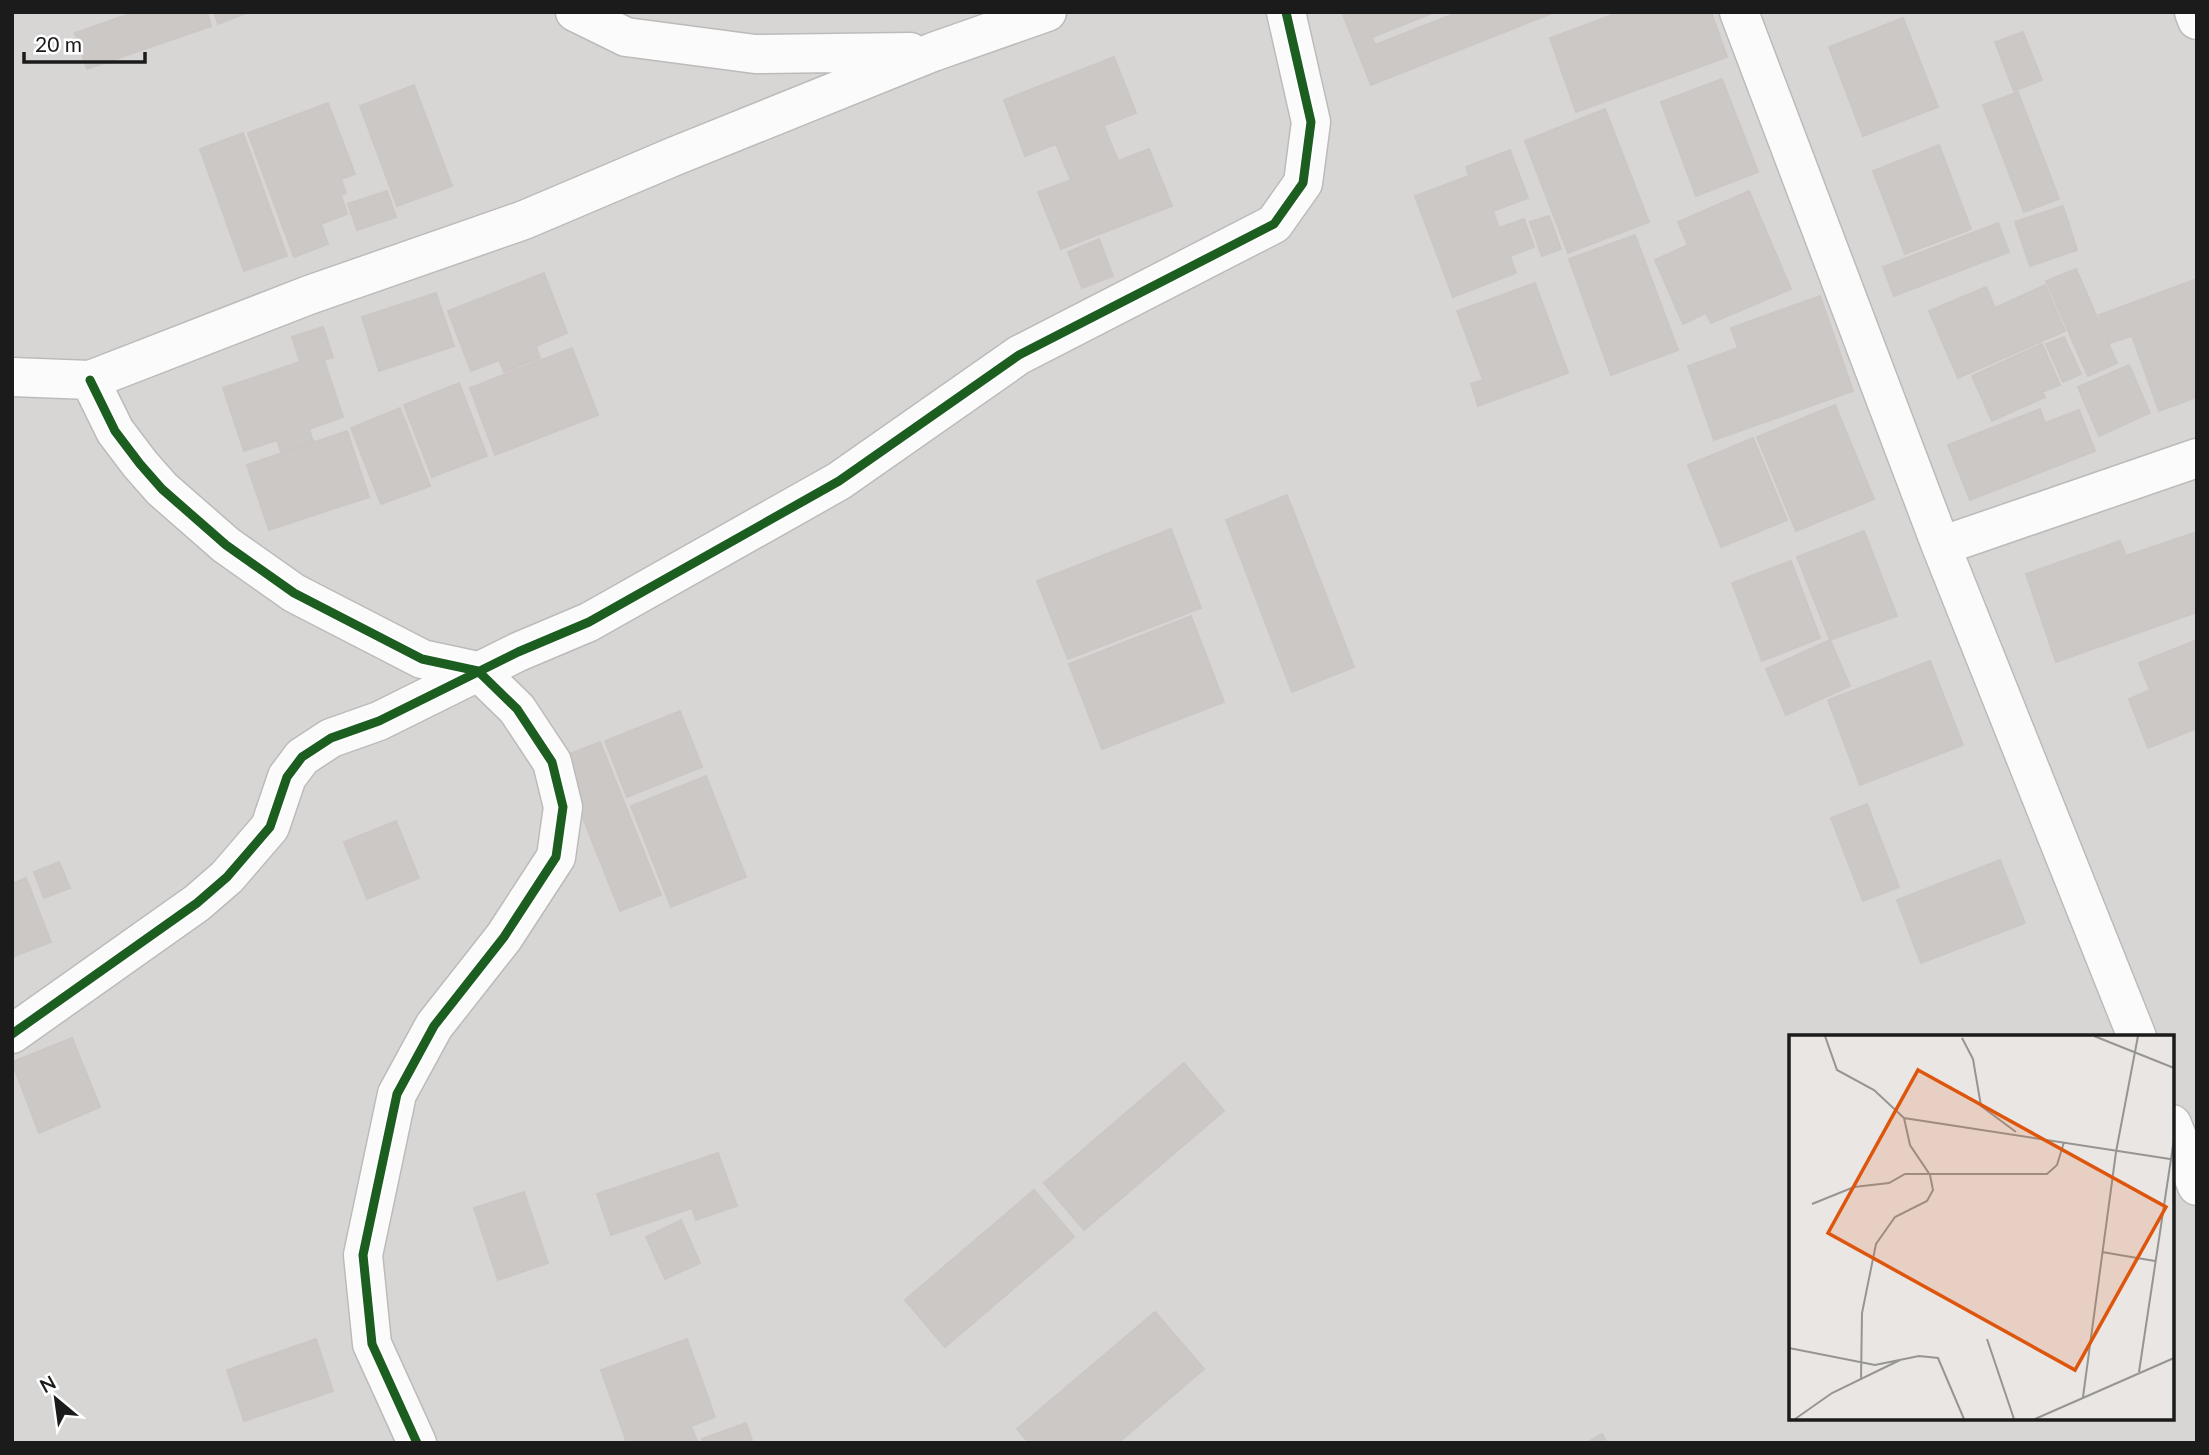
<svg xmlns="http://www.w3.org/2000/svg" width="2209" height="1455" viewBox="0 0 2209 1455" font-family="Lato,sans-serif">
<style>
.residential{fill:#d8d6d5;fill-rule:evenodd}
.building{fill:#ccc8c6;stroke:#ccc7c5;stroke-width:2}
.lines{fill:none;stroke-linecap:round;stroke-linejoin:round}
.minor-casing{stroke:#bcbbba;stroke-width:41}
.minor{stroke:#fcfbfb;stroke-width:38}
.cycleway-casing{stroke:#fff;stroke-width:13}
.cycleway{stroke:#1b5e20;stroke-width:9}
.inset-road{fill:none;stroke:#979593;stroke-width:2}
.view{fill:#de560d;fill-opacity:0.15;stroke:#de560d;stroke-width:3.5}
.inset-edge{fill:none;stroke:#1b1b1b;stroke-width:3.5}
</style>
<rect width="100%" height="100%" fill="#e9e6e3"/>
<path class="residential" d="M12 12H2197V1443H12ZM1791 1037H2172V1418H1791Z"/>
<path class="building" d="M135 12H207L211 26 87 69 75 33Z
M214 12H249L218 24Z
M1342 12H1435L1372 37 1375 45 1459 12H1555L1371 85Z
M1614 12H1711L1727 57 1576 112 1550 38 1615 14Z
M1903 18 1938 107 1863 136 1829 47Z
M2023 32 2042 80 2014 91 1995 42Z
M1114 57 1136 113 1025 156 1004 100Z
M1722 79 1758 172 1696 196 1661 102Z
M414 85 452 186 397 206 360 106Z
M2018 92 2059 199 2024 212 1983 105Z
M328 103 355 174 341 179 346 193 341 195 347 214 321 224 328 244 294 257 248 133Z
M1605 109 1649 222 1568 253 1525 141Z
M1104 126 1118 161 1149 149 1172 206 1061 249 1038 192 1071 180 1056 144Z
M243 133 287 256 244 271 200 149Z
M1939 145 1971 229 1905 254 1873 171Z
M1510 150 1528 198 1493 211 1499 228 1524 219 1534 247 1510 256 1516 273 1453 297 1415 196 1469 176 1466 167Z
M387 191 396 217 357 230 348 204Z
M1749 191 1791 289 1711 323 1706 313 1683 324 1655 260 1688 245 1678 222Z
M2063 206 2077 250 2030 266 2015 222Z
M1549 216 1561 249 1542 256 1530 222Z
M1998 223 2009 252 1894 296 1883 267Z
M1635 235 1678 350 1611 375 1569 259Z
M1099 239 1113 276 1082 288 1068 252Z
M2076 269 2117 363 2088 376 2046 281Z
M544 273 567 333 536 346 540 358 504 372 499 360 471 371 448 311Z
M2197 279V397L2159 411 2132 336 2110 343 2099 315Z
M1535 283 1568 373 1478 406 1471 384 1483 380 1457 311Z
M2045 285 2065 331 1958 378 1929 311 1986 287 1995 308Z
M436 293 454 346 379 371 362 317Z
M1820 296 1853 391 1714 440 1688 366 1738 348 1731 328Z
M323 327 333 357 324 360 343 417 309 429 313 441 281 452 277 440 244 451 223 388 300 362 292 337Z
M2064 337 2081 374 2063 382 2046 344Z
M2042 344 2060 385 2042 392 2045 397 1992 421 1972 376Z
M572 348 598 415 495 455 470 388Z
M2129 365 2150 413 2099 436 2078 387Z
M459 383 487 456 432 477 404 405Z
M1835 405 1874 499 1796 531 1757 437Z
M400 408 430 486 381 504 351 428Z
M2040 409 2045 423 2079 410 2095 451 1970 500 1948 445Z
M347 431 369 497 269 530 247 465Z
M1753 438 1787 520 1721 547 1688 465Z
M1287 495 1354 667 1292 692 1226 520Z
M1171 529 1201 608 1068 659 1037 581Z
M1864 531 1897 616 1830 640 1797 557Z
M2197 532V612L2056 662 2026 574 2120 541 2126 556Z
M1791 561 1820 638 1762 661 1732 583Z
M1191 616 1224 702 1102 749 1069 664Z
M1830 640 1850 686 1786 715 1766 669Z
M2197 640V728L2148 748 2129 699 2150 690 2139 663Z
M1930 661 1963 745 1860 785 1828 700Z
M680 711 702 767 627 797 605 741Z
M600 742 661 895 620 911 559 758Z
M706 776 746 877 671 907 631 806Z
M1867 804 1899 887 1863 901 1831 818Z
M396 821 419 878 367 899 344 842Z
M2000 860 2025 923 1921 963 1897 900Z
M59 862 70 888 44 898 34 872Z
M26 878 51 942 12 957V884Z
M72 1038 100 1107 39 1133 12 1062Z
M1184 1063 1224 1111 1084 1230 1044 1183Z
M718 1153 737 1206 696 1220 692 1208 611 1235 597 1194Z
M1034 1190 1074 1237 945 1347 905 1300Z
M524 1192 548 1263 498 1280 474 1208Z
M681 1220 700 1263 665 1279 646 1237Z
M1155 1312 1204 1369 1118 1443H1029L1017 1429Z
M316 1339 333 1391 244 1421 227 1370Z
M687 1339 715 1417 691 1426 698 1443H627L601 1370Z
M746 1423 753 1443H703L702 1439Z
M1602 1434 1607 1443H1586Z"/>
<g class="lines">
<g class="minor-casing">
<path id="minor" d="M575 12 626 37 755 54 910 52
M1739 12 1941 546 2137 1037
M2194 12 2197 20
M12 377 90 380 309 295 524 220 675 156 933 52 1047 12
M90 380 115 431 140 464 162 489 226 545 294 593 422 659 478 671 517 709 552 762 563 807 556 857 504 937 434 1026 397 1094 363 1255 372 1344 417 1443
M1941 546 2197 458
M12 1034 197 903 227 877 270 827 287 777 302 757 331 738 379 721 518 652 589 622 839 481 1019 355 1274 224 1303 183 1311 122 1286 12
M2172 1124 2197 1186"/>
</g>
<use href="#minor" class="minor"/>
<g class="cycleway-casing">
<path id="cycleway" d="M90 380 115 431 140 464 162 489 226 545 294 593 422 659 478 671 517 709 552 762 563 807 556 857 504 937 434 1026 397 1094 363 1255 372 1344 417 1443
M12 1034 197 903 227 877 270 827 287 777 302 757 331 738 379 721 518 652 589 622 839 481 1019 355 1274 224 1303 183 1311 122 1286 12"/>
</g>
<use href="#cycleway" class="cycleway"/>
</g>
<g transform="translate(1789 1035)">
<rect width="385" height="385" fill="#e9e6e3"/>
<path class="inset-road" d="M36 1 48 35 85 55 115 83 381 124M305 1 385 33M173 3 184 24 192 71 227 97M23 169 65 152 100 148 116 139H258L268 130 275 107M313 217 366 226M198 304 225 384M0 313 86 330 130 321 149 323 175 384M350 337 385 104M72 345 73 278 87 209 106 182 138 166 144 155 141 140 121 110 115 83M294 362 327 117 349 1M6 384 43 358 111 325M246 384 385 323"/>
<path class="view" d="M129 35 377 172 286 335 39 198Z"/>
<rect width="385" height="385" class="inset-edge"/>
</g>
<rect width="2209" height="1455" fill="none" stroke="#1b1b1b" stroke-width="28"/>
<g transform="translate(56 1399) rotate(331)" stroke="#ffffff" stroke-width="5" paint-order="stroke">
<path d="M0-5L12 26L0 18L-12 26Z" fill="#1b1b1b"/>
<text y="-10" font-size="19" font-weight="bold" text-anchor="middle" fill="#1b1b1b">N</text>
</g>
<path d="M24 52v10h121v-10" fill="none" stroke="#1b1b1b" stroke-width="3.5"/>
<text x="35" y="52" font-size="21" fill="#1b1b1b" stroke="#ffffff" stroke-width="5" paint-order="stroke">20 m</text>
</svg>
